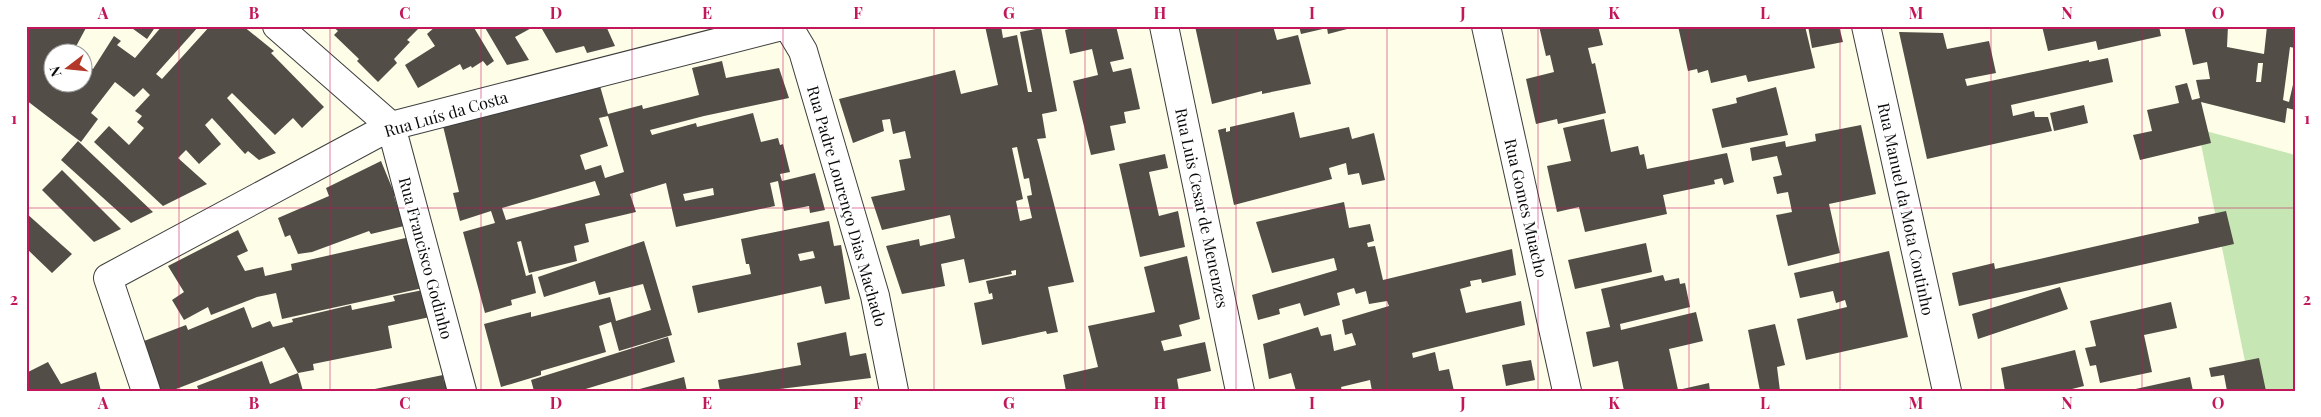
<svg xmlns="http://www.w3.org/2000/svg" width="2321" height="417" viewBox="0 0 2321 417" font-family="'Playfair Display',serif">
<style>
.green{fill:#c6e6b4}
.building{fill:#524d47;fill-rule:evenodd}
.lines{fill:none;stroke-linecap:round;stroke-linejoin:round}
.minor-casing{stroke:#3d3d3d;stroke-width:30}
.minor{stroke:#fff;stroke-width:28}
.grid{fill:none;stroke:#c2185b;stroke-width:1;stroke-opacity:0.55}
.labels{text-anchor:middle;stroke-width:5;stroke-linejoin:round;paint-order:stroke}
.street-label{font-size:16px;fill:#0a0a0a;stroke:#fff}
.neatline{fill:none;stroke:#c2185b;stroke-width:2}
.grid-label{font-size:16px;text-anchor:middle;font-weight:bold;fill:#c2185b}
</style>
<rect width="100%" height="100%" fill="#fefde8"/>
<path class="green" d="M2198 129 2295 155V391H2251Z"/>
<path class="building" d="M26 26H87L73 52H52V82H82V62L93 69 114 36 121 41 117 45 135 58 162 26H199L156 74 162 79 210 26H243L274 51 271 53 324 107 302 128 293 118 275 135 232 93 227 98 276 153 259 160 248 151 245 154 212 118 205 125 221 144 199 164 186 150 178 158 207 184 163 206 94 142 109 126 129 145 144 128 137 122 142 116 135 111 150 95 143 88 134 97 115 82 91 113 98 119 81 142 26 100Z
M129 26H156L147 39Z
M332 26H421L407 40 410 42 394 59 397 63 378 82 357 61 359 59 334 35 338 31Z
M436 26H473L494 61 487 66 483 61 472 68 471 66 463 70 460 64 418 88 405 65 435 46 427 34Z
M484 26H535L515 37 529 60 507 65Z
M547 26H606L615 46 587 53 584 46 556 53 542 29Z
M985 26H1001L1003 38 1017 35 1028 92H1032L1020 32 1041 28 1057 111 1042 114 1046 138 1037 139 1038 142 1074 282 1048 287 1058 332 1047 334 1046 331 982 345 974 303 993 299 992 293 989 294 986 281 1016 275V270L1011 271 1012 274 969 283 964 259 941 264 945 286 902 294 886 246 919 239 920 246 955 238 950 215 882 230 871 197 905 190 899 160 911 158 905 131 893 134 890 119 882 120 884 131 853 143 839 99 955 70 961 94 998 85ZM1017 147 1024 179 1029 178 1032 195 1027 196 1032 218 1020 221 1016 201 1023 199 1012 148Z
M1080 26H1116L1124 59 1110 62 1113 72 1131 68 1140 109 1124 112 1126 123 1110 126 1115 150 1091 155 1073 81 1098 75 1092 49 1070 54 1065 30Z
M1195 26H1273L1277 40 1298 35 1311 84 1262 94V91L1212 104Z
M1299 26H1351V28L1328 34 1327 28 1301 34Z
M1539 26H1598L1603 45 1588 48 1592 64 1595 63 1606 113 1558 124 1557 119 1536 124 1526 79 1554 72 1550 55 1546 56Z
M1678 26H1805L1815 68 1748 82 1746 75 1711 83 1708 70 1698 73 1697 69 1688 71Z
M1808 26H1839L1843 42 1812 48Z
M2042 26H2159L2161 36 2098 50 2096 41 2048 51Z
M2184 26H2228L2227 47 2264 54 2267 26H2292V29L2295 30V48L2290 47 2283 100 2289 102 2295 76V110L2287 108 2285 123 2201 102 2211 143 2140 160 2133 135 2152 131 2147 110 2179 103 2175 86 2187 83 2192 100 2200 98 2196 80 2210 79 2207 62 2193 65ZM2258 63H2263L2261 82H2256Z
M1899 32 1943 33 1947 49 1989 41 1996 73 1965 79 1967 86 2089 60V62L2108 58 2113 82 2011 105 2013 116 2034 111 2035 117H2048L2052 131 1927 159Z
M722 61 726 78 779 68 789 98 704 116 650 130 652 135 696 123 697 127 753 113 761 142 778 138 780 145 783 144 790 172 780 174 782 181 815 173 825 210 810 213 809 206 784 211 778 181 770 183 775 206 676 227 666 183 630 194 636 212 585 224 589 242 574 246 577 261 529 273 521 241 517 242 526 276 532 274 536 293 511 300 512 305 485 313 463 232 495 223 491 211 460 221 453 193 459 192 443 126 600 86 608 114 642 105 643 109 699 95 692 68ZM608 116 624 172 605 178 601 165 585 170 580 155 608 146 599 118ZM595 181 600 195 506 220 502 208ZM713 188 714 195 685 201 683 194Z
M1776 87 1788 135 1722 148 1712 109 1737 103 1736 98Z
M2084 105 2088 123 2054 131 2050 113Z
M1294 112 1300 138 1349 127 1352 139 1374 133 1385 180 1362 185 1359 173 1348 175 1346 163 1329 168 1332 179 1234 205 1218 130 1226 128V132L1230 131V127Z
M1604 119 1611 152 1638 146 1640 155 1644 154 1647 169 1727 153 1734 182 1724 185 1722 178 1714 180 1715 184 1663 195 1667 214 1585 232 1579 207 1557 212 1547 166 1571 161 1563 128Z
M1861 125 1876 194 1829 204 1840 253 1788 266 1776 215 1792 212 1788 192 1777 194 1773 177 1782 175 1777 156 1752 161 1750 148 1785 141 1786 147 1816 141 1815 134Z
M78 141 153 212 131 223 61 160Z
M1165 154 1168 168 1149 172 1159 216 1178 211 1185 247 1140 257 1119 164Z
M381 161 395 195 394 196 404 226 371 234 369 231 312 252 298 254 290 235 285 237 278 218 329 196 326 188Z
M62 170 121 229 94 242 42 190Z
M1344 202 1349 228 1370 224 1374 241 1367 243 1368 247 1375 246 1383 280 1512 249 1516 275 1482 283 1481 279 1470 281 1471 286 1460 289 1466 313 1521 301 1525 325 1412 353 1413 358 1435 352 1439 371 1449 369 1454 391H1372L1370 380 1341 387 1342 391H1319V389L1296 391 1291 373 1269 379 1263 344 1318 327 1321 336 1331 334 1334 351 1356 345 1352 333 1345 335 1342 320 1389 306 1387 301 1369 304 1366 291 1356 294 1354 288 1337 293 1340 305 1304 316 1300 303 1279 309 1280 314 1258 320 1252 295 1337 270 1334 258 1272 273 1256 222Z
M2226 211 2234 244 1959 306 1952 273 1994 263 1995 269 2199 223 2198 217Z
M26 213 72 254 52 273 26 248Z
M829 221 834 246 841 245 850 299 825 304 821 286 698 313 692 286 751 274 749 264H746L741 239ZM813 251 815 258 800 261 798 254Z
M238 230 248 251 237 256 245 271 263 267 265 276 292 270 291 264 410 237 423 288 282 319 276 293 257 297 211 315 208 307 184 320 172 300 184 292 168 266Z
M644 241 672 335 619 351 611 322 599 326 606 352 541 371V375L501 387 484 324 531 312V317L610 297 616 321 651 310 643 284 599 295 595 281 544 297 538 277Z
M1646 243 1652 272 1575 289 1568 260Z
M1889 251 1908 337 1806 360 1797 319 1847 307 1845 300 1836 303 1833 291 1800 298 1794 273Z
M1187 256 1200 319 1179 325 1182 336 1161 341 1164 351 1205 342 1211 371 1177 379 1179 391H1066L1063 375 1098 367 1088 326 1155 312 1144 267Z
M1663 275 1665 281 1679 278 1680 284 1685 283 1690 307 1620 324 1621 330 1696 312 1703 341 1669 349 1678 390 1709 383 1710 391H1624L1618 361 1593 367 1586 332 1610 327 1601 289Z
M2060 287 2068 309 1978 339 1972 314Z
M423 290 430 317 388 326 392 348 313 364 314 370 298 373 284 347 171 391H160L144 341 186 325 188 330 244 307 252 328 270 321 273 327 293 322 292 319 351 305 352 310 395 301 393 296Z
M2171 302 2177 328 2144 335 2152 372 2100 383 2096 365 2090 366 2085 348 2096 346 2090 321Z
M1775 324 1785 365 1777 367 1780 391H1760L1748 330Z
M846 332 850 356 866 353 871 378 763 391H720L718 380 801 365 797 343Z
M668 337 675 362 579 391H534L531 380Z
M2075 350 2084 386 2064 391H2005L2001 368Z
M2259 358 2266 391H2227L2224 375 2211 377 2209 368Z
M1531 360 1535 380 1506 386 1502 365Z
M262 361 270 384 298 373 303 391H199L197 386Z
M48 362 61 384 96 372 101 391H26V373Z
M443 375 444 382 449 380 451 391H365Z
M684 377 687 391H636V390Z
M2190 377 2193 391H2131V390Z"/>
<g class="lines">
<g class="minor-casing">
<path id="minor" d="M277 26 391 126
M788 26 803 51 875 296 894 391
M1164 26 1240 391
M1486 26 1567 391
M1866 26 1947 391
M391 126 462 391
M146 391 108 278 391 126 782 26"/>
</g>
<use href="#minor" class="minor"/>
</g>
<path class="grid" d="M179 26V391M330 26V391M481 26V391M632 26V391M783 26V391M934 26V391M1085 26V391M1236 26V391M1387 26V391M1538 26V391M1689 26V391M1840 26V391M1991 26V391M2142 26V391M26 208H2295"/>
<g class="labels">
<g class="street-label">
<text transform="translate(446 114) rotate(-16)" y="6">Rua Luís da Costa</text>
<text transform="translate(847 206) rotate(74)" y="6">Rua Padre Lourenço Dias Machado</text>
<text transform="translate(1202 208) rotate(78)" y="6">Rua Luis Cesar de Menenzes</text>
<text transform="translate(1526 208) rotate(77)" y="6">Rua Gomes Muacho</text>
<text transform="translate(1906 209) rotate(78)" y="6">Rua Manuel da Mota Coutinho</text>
<text transform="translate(426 258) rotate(75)" y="6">Rua Francisco Godinho</text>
</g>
</g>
<rect width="2321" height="417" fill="none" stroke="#ffffff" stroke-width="55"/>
<g transform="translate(68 68) rotate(254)"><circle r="24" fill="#ffffff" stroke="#9d9d9d"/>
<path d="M0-4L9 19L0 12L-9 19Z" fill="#b33829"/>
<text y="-8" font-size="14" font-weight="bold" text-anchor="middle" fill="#0a0a0a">N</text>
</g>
<rect x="28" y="28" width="2266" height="362" class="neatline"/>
<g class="grid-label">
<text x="103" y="19">A</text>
<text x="254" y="19">B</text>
<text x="405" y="19">C</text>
<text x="556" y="19">D</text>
<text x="707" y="19">E</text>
<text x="858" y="19">F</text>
<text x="1009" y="19">G</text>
<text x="1160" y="19">H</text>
<text x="1312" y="19">I</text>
<text x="1463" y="19">J</text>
<text x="1614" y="19">K</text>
<text x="1765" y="19">L</text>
<text x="1916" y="19">M</text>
<text x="2067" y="19">N</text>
<text x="2218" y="19">O</text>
<text x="14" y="124">1</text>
<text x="2307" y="124">1</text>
<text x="14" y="305">2</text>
<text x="2307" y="305">2</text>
<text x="103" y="409">A</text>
<text x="254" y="409">B</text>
<text x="405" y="409">C</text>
<text x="556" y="409">D</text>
<text x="707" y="409">E</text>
<text x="858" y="409">F</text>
<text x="1009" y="409">G</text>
<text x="1160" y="409">H</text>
<text x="1312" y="409">I</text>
<text x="1463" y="409">J</text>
<text x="1614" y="409">K</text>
<text x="1765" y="409">L</text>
<text x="1916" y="409">M</text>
<text x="2067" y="409">N</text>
<text x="2218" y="409">O</text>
</g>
</svg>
